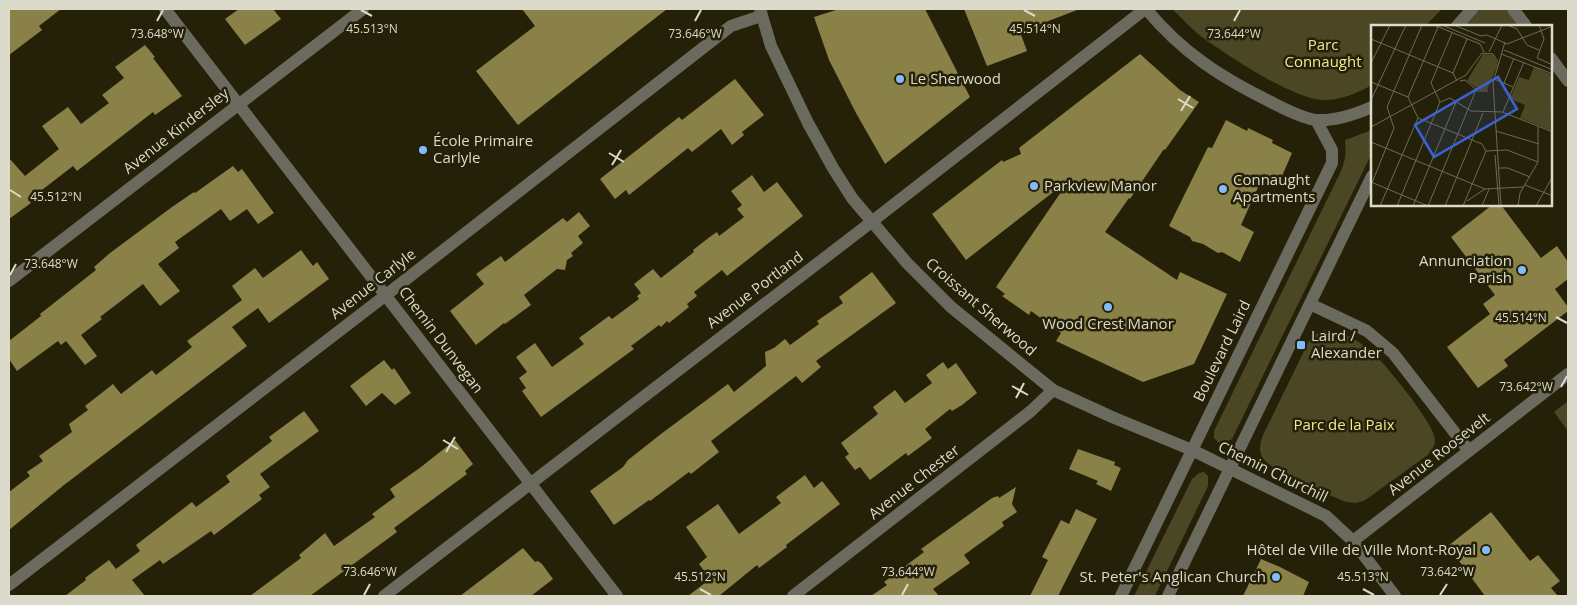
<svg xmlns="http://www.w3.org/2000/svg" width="1577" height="605" viewBox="0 0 1577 605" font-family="'Open Sans',sans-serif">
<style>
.green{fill:#4b4624}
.building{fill:#8a8148}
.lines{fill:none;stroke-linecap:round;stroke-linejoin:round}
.minor{stroke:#6b6a5e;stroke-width:12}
.ticks{fill:none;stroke:#dbdacb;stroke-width:2}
.poi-dot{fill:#82bcfa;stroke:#252108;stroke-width:2}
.labels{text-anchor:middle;stroke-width:5;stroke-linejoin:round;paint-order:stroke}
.park-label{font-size:15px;fill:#f3e68f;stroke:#252108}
.poi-label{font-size:15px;fill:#dbdacb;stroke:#252108;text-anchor:start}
.street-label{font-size:15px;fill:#dbdacb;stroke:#252108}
.inset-road{fill:none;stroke:#6e6b56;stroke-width:1}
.view{fill:#3a63d6;fill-opacity:0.15;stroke:#3a63d6;stroke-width:2.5}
.inset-edge{fill:none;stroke:#dbdacb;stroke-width:2.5}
.ticks-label{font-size:12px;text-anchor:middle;fill:#dbdacb;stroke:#252108;stroke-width:5;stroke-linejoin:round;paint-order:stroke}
</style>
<rect width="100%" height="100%" fill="#252108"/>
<path class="green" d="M1172 9H1442L1425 26H1372V85C1357 93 1342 100 1325 100 1296 101 1230 57 1206 40 1193 31 1183 19 1172 9Z
M1472 9H1513L1526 26H1457Z
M1372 130V153L1232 439 1226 442 1219 443 1214 438V431L1341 171C1346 160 1346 151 1345 140Z
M1324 330C1340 330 1357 340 1370 350 1383 361 1436 425 1435 440 1435 446 1432 450 1429 454L1364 501 1355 503 1346 502C1330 495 1270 471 1263 458 1258 451 1260 443 1263 435L1309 341 1314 335Z
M1568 401V431L1554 412Z
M1204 472 1208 476V486L1155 596H1134L1192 479 1199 473Z"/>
<path class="building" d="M9 9H61L39 26 42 30 9 55Z
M239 9H273L281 19 245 45 225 19Z
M522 9H667L518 125 476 71 535 26Z
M839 9H925L970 97 885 164 856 113 829 60 814 17Z
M964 9H1077V10L1020 32 1027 51 987 66Z
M145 45 155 57 153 58 182 96 155 115 153 112 77 171 73 166 29 200 31 203 9 219V158L25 176 59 149 42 126 68 107 81 124 109 103 102 95 124 78 115 67Z
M1140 54 1180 90 1199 102 1165 150 1164 149 1130 199 1129 198 1105 232 1177 280 1180 272 1227 294 1194 364 1143 382 1056 341 1061 333 1031 311 1029 315 1002 296 1005 294 996 287 1070 179 966 260 932 214 1002 160 1003 162 1021 154 1019 148Z
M735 79 764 115 742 132 744 135 732 145 721 129 692 152 688 148 629 195 626 190 615 199 600 179 679 117 682 120Z
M1226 120 1247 131 1248 128 1273 140 1272 143 1292 153 1279 183 1264 174 1241 225 1254 232 1240 262 1222 252 1218 253 1203 244 1192 241 1190 237 1169 226 1208 147 1212 148Z
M233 166 238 172 242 169 274 213 258 224 247 209 230 221 221 209 175 242 179 248 158 264 180 291 160 306 143 284 100 317 102 319 81 335 97 356 85 365 66 341 61 345 58 341 17 371 9 359V341L41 316 40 314 96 270 94 267 110 253 172 207 194 192 195 193Z
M752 175 764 192 777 182 803 216 727 276 722 270 694 292 697 296 687 304 689 307 669 323 667 321 661 327 659 325 631 346 634 349 541 417 522 391 526 388 519 378 527 372 516 357 535 343 552 367 584 344 579 338 609 316 612 319 639 299 637 296 641 293 634 284 653 269 661 278 694 252 693 250 711 236 717 232 719 236 744 217 737 209 742 205 731 191Z
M1492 205H1501L1541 258 1557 246 1568 262V279L1555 289 1568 307V311L1504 360 1508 366 1478 388 1447 347 1490 314 1483 304 1495 295 1451 237Z
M579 212 590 226 578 236 583 243 571 253 573 256 567 260 565 270 557 269 524 295 531 305 505 324 504 323 476 345 450 311 484 284 476 274 501 256 505 262 563 218 567 222Z
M301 250 313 266 317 262 329 279 269 323 258 308 232 327 247 346 64 485 9 530V492L30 476 27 472 43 461 39 456 72 432 69 424 88 410 85 406 113 384 121 394 152 370 156 375 192 347 187 341 242 300 232 286 255 268 263 278Z
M872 272 896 303 816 361 821 367 802 383 796 376 711 441 719 452 691 474 689 472 650 501 649 500 614 525 590 491 623 467 628 460 661 434 728 384 734 392 766 366 765 352 774 348 785 339 790 345 819 324 817 321 843 303 839 297Z
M384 360 392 370 394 368 411 393 395 405 382 393 366 406 350 386Z
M943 362 948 369 956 363 977 393 962 405 952 411 950 409 925 429 932 438 908 456 906 453 870 480 860 467 855 470 845 457 849 454 841 443 878 414 873 407 895 390 905 403 932 383 926 375Z
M304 411 319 431 260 474 270 487 259 495 262 499 214 535 211 531 163 564 160 560 132 580 145 596H65L86 580 85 578 109 560 116 569 140 551 136 545 192 502 196 507 230 482 226 476 272 441 269 437Z
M455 440 473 464 465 471 467 474 394 528 397 532 310 596H250L301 558 299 555 325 533 334 546 375 517 372 514 395 497 390 489 421 467Z
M1078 449 1115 462 1114 465 1121 468 1111 491 1096 484 1098 481 1069 469Z
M805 475 814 488 822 481 840 504 786 545 787 547 759 568 757 565 719 596H688L710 579 699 564 707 557 686 527 718 504 739 534 781 503 776 497Z
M1016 487 1012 504 1017 512 1002 522 1004 526 964 555 970 563 933 589 939 596H871L887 585 884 582 924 552 921 549 992 498 998 496 999 498Z
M1076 509 1097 519 1058 596H1030L1048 560 1042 557 1061 520 1069 524Z
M1491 512 1530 561 1538 555 1560 581 1551 588 1558 596H1485L1448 546Z
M523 548 535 562 538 561 542 564 553 579 531 596H460Z
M1261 559 1280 567 1309 582 1303 596H1243Z"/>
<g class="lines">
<path class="minor" d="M165 9 617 596
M760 9 771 46 808 123 833 168 852 198 907 263 951 307 1053 390 1112 417 1192 450 1326 516 1353 541 1395 596
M1146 9C1183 53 1220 77 1271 102 1283 108 1303 119 1317 120 1334 121 1356 114 1372 107
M1513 9 1526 26
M1457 26 1472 9
M1551 58 1568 81
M9 281 363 9
M1310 304 1367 331 1393 353 1469 451
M1353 541 1568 374
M9 585 386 295 731 26 761 16
M384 596 861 230 1145 9
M793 596 1031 411 1053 390
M1121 596 1332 163V150L1316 120
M1168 596 1372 176"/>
</g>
<path class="ticks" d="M361 10 372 16M1024 10 1035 16M157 21 163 10M695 21 701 10M1234 21 1240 10M1178 99 1193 108M1181 111 1190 96M609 153 624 162M612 165 621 150M10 190 21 197M10 275 16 264M1556 317 1567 323M1012 386 1028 395M1561 387 1567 376M1016 398 1024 383M443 440 458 449M446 452 455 437M700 589 711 595M1363 589 1374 595M364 595 370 584M902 595 908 584M1440 595 1447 584"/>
<g class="poi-dot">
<circle cx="900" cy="79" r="5"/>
<circle cx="423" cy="150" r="5"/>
<circle cx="1034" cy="186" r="5"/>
<circle cx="1223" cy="189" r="5"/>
<circle cx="1522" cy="270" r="5"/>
<circle cx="1108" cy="307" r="5"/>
<rect x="1296" y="340" width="10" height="10" rx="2.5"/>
<circle cx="1486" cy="550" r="5"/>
<circle cx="1276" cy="577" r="5"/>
</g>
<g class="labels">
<g class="park-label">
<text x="1323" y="50">Parc<tspan x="1323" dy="17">Connaught</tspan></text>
<text x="1344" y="430">Parc de la Paix</text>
</g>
<g class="poi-label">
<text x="910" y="84">Le Sherwood</text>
<text x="433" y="146">École Primaire<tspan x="433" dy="17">Carlyle</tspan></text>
<text x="1233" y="185">Connaught<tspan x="1233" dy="17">Apartments</tspan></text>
<text x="1044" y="191">Parkview Manor</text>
<text x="1512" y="266" text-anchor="end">Annunciation<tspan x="1512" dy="17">Parish</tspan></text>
<text x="1108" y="329" text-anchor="middle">Wood Crest Manor</text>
<text x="1311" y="341">Laird /<tspan x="1311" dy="17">Alexander</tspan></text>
<text x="1476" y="555" text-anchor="end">Hôtel de Ville de Ville Mont-Royal</text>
<text x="1266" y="582" text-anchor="end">St. Peter's Anglican Church</text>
</g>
<g class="street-label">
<text transform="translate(176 131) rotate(-38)" y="5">Avenue Kindersley</text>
<text transform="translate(373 284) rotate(-38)" y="5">Avenue Carlyle</text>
<text transform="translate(755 290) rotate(-37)" y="5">Avenue Portland</text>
<text transform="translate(981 307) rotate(41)" y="5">Croissant Sherwood</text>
<text transform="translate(441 340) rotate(53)" y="5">Chemin Dunvegan</text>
<text transform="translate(1222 351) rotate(-64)" y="5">Boulevard Laird</text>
<text transform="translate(1439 454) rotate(-38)" y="5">Avenue Roosevelt</text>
<text transform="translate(1273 472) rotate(26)" y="5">Chemin Churchill</text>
<text transform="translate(914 482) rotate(-38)" y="5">Avenue Chester</text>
</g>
</g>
<g transform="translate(1371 25)">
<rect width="181" height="181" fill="#252108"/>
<path d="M112 29 122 30 127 40 116 65H109L96 56ZM163 42 181 50 179 105 149 93 154 80 139 74 148 52 158 55Z" fill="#4b4624"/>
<path class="inset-road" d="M63 0 109 19 113 27M71 0 114 18M83 0 110 11 116 10M136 0 146 4 156 20 168 25M168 0 173 14 166 33 182 40M116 10 136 19 182 1M0 14 82 48 86 56M133 25 182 45M118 27 131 0M130 29 182 49M0 38 19 0M82 48 96 14M123 54 142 62M89 56 94 55 107 66H117M0 57 37 72M133 58 143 33M0 75 35 0M69 77 79 73 100 86 131 87 182 107M132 87 153 37M47 93 111 119 115 126 136 125 167 137M0 102 95 50 111 28 122 29 128 39M125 106 168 119M0 117 114 164 152 162M124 130 128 181M128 143H137L159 152M0 157 57 181 105 65M1 158 23 103 16 82 51 0M154 160 182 171M96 176 114 164M9 181 47 93 37 72 67 2M26 181 69 77 60 58 81 8M42 181 85 77M74 181 112 88M92 181 115 126M111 181 118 164M130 181 122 58 134 17M147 181 149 168 167 137V102M165 181 182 151"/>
<path class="view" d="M127 52 146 84 63 132 44 100Z"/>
<rect width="181" height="181" class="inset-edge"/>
</g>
<g class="ticks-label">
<text x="372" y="33">45.513°N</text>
<text x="1035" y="33">45.514°N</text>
<text x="695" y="38">73.646°W</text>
<text x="157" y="38">73.648°W</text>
<text x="1234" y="38">73.644°W</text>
<text x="56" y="201">45.512°N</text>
<text x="51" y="268">73.648°W</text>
<text x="1521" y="322">45.514°N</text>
<text x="1526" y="391">73.642°W</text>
<text x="370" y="576">73.646°W</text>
<text x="908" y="576">73.644°W</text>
<text x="1447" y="576">73.642°W</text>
<text x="700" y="581">45.512°N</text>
<text x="1363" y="581">45.513°N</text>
</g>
<rect width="1577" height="605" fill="none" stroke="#dbdacb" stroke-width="20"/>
</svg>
